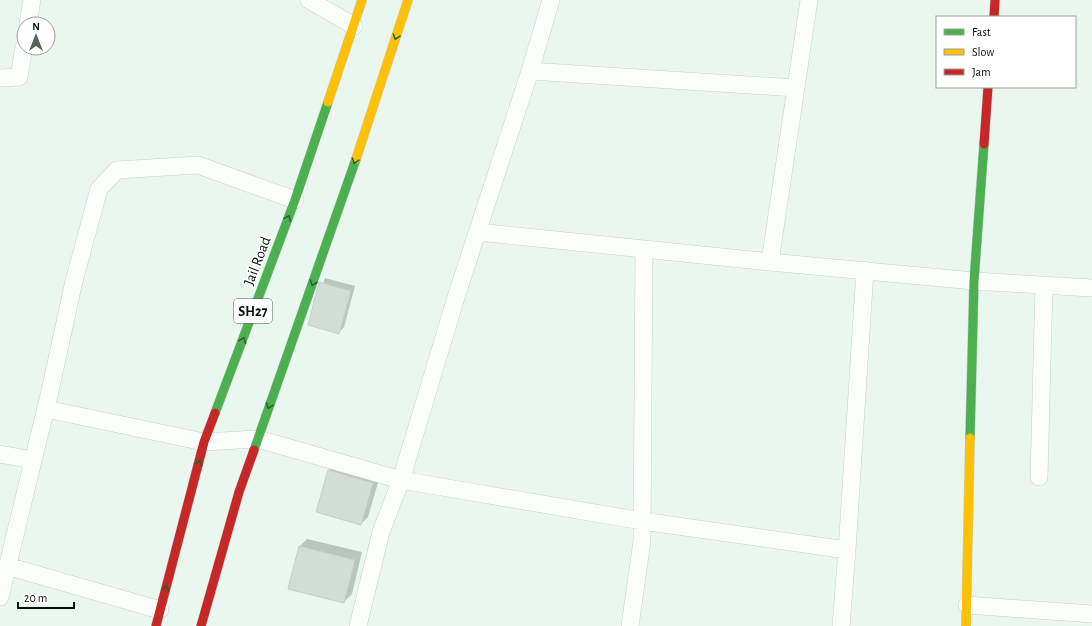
<svg xmlns="http://www.w3.org/2000/svg" width="1092" height="626" viewBox="0 0 1092 626" font-family="'Alegreya Sans',sans-serif">
<style>
.shadow{fill:#0003}
.building{fill:#d2ddd6;stroke:#c4cfc8}
.lines{fill:none;stroke-linecap:round;stroke-linejoin:round}
.street-casing{stroke:#c6d1ca;stroke-width:18}
.fast-casing{stroke:#c6d1ca;stroke-width:10}
.slow-casing{stroke:#c6d1ca;stroke-width:10}
.jam-casing{stroke:#c6d1ca;stroke-width:10}
.street{stroke:#fcfefc;stroke-width:17}
.fast{stroke:#4caf50;stroke-width:9}
.slow{stroke:#ffc107;stroke-width:9}
.jam{stroke:#c62828;stroke-width:9}
.oneway{stroke:#2a602d}
.labels{text-anchor:middle;stroke-width:3.5;stroke-linejoin:round;paint-order:stroke}
.shield{fill:#fff;stroke:#515854;stroke-width:1}
.shield-label{font-size:14px;font-weight:bold;fill:#07100a}
.street-label{font-size:15px;fill:#07100a;stroke:#fff}
</style>
<rect width="100%" height="100%" fill="#e9f7ee"/>
<path class="shadow" d="M325 278 355 286 344 327 339 332 309 324Z
M337 463 380 476 368 517 361 524 329 470Z
M307 539 362 552 352 594 344 602 300 546Z"/>
<path class="building" d="M319 282 351 291 339 334 308 325Z
M328 470 373 483 361 525 316 512Z
M299 546 355 560 344 603 288 589Z"/>
<g class="lines">
<g class="street-casing">
<path id="street" d="M309 0 354 26
M809 0 770 262 974 281 1092 288
M28 24 32 0
M530 71 796 88
M0 78 19 77 24 47
M478 232 770 262
M46 409 204 442 258 439 401 480 642 521 847 550 865 270
M0 454 33 460
M1039 477 1044 285
M7 566 160 610
M0 597 50 391 74 281 99 189 117 170 198 165 295 200
M967 605 1092 614
M358 626 381 532 401 480 457 294 530 71 551 0
M630 626 642 541 644 249
M841 626 847 550"/>
</g>
<g class="fast-casing">
<path id="fast" d="M215 413 295 200 328 102
M970 438 974 281 984 144
M254 450 356 159"/>
</g>
<g class="slow-casing">
<path id="slow" d="M328 102 362 0
M356 159 408 0
M966 626 970 438"/>
</g>
<g class="jam-casing">
<path id="jam" d="M994 17 995 0
M984 144 988 87
M156 626 204 442 215 413
M201 626 239 492 254 450"/>
</g>
<use href="#street" class="street"/>
<use href="#fast" class="fast"/>
<use href="#slow" class="slow"/>
<use href="#jam" class="jam"/>
</g>
<defs><path id="oneway-chevron" d="M-2-3.5L2.5 0L-2 3.5" fill="none" stroke-width="1.6" stroke-linecap="round" stroke-linejoin="round"/></defs>
<g class="oneway">
<use href="#oneway-chevron" transform="translate(396 37) rotate(108)"/>
<use href="#oneway-chevron" transform="translate(355 161) rotate(108)"/>
<use href="#oneway-chevron" transform="translate(288 218) rotate(-69)"/>
<use href="#oneway-chevron" transform="translate(313 283) rotate(109)"/>
<use href="#oneway-chevron" transform="translate(243 340) rotate(-69)"/>
<use href="#oneway-chevron" transform="translate(269 406) rotate(109)"/>
<use href="#oneway-chevron" transform="translate(199 463) rotate(-75)"/>
<use href="#oneway-chevron" transform="translate(166 588) rotate(-75)"/>
</g>
<g class="labels">
<rect class="shield" x="234" y="299" width="38" height="24" rx="3"/>
<g class="shield-label">
<text x="253" y="316">SH27</text>
</g>
<g class="street-label">
<text transform="translate(257 261) rotate(-69)" y="5">Jail Road</text>
</g>
</g>
<rect x="936" y="16" width="140" height="72" fill="#ffffff" stroke="#9c9f9d"/>
<rect x="944" y="29" width="20" height="6" fill="#4caf50" stroke="#9c9f9d"/>
<text x="972" y="36" font-size="12" fill="#07100a">Fast</text>
<rect x="944" y="49" width="20" height="6" fill="#ffc107" stroke="#9c9f9d"/>
<text x="972" y="56" font-size="12" fill="#07100a">Slow</text>
<rect x="944" y="69" width="20" height="6" fill="#c62828" stroke="#9c9f9d"/>
<text x="972" y="76" font-size="12" fill="#07100a">Jam</text>
<g transform="translate(36 36)"><circle r="19" fill="#ffffff" stroke="#9c9f9d"/>
<path d="M0-3L7 15L0 10L-7 15Z" fill="#56615a"/>
<text y="-6" font-size="11" font-weight="bold" text-anchor="middle" fill="#07100a">N</text>
</g>
<path d="M18 602v6h56v-6" fill="none" stroke="#07100a" stroke-width="2"/>
<text x="24" y="602" font-size="12" fill="#07100a" stroke="#ffffff" stroke-width="3" paint-order="stroke">20 m</text>
</svg>
